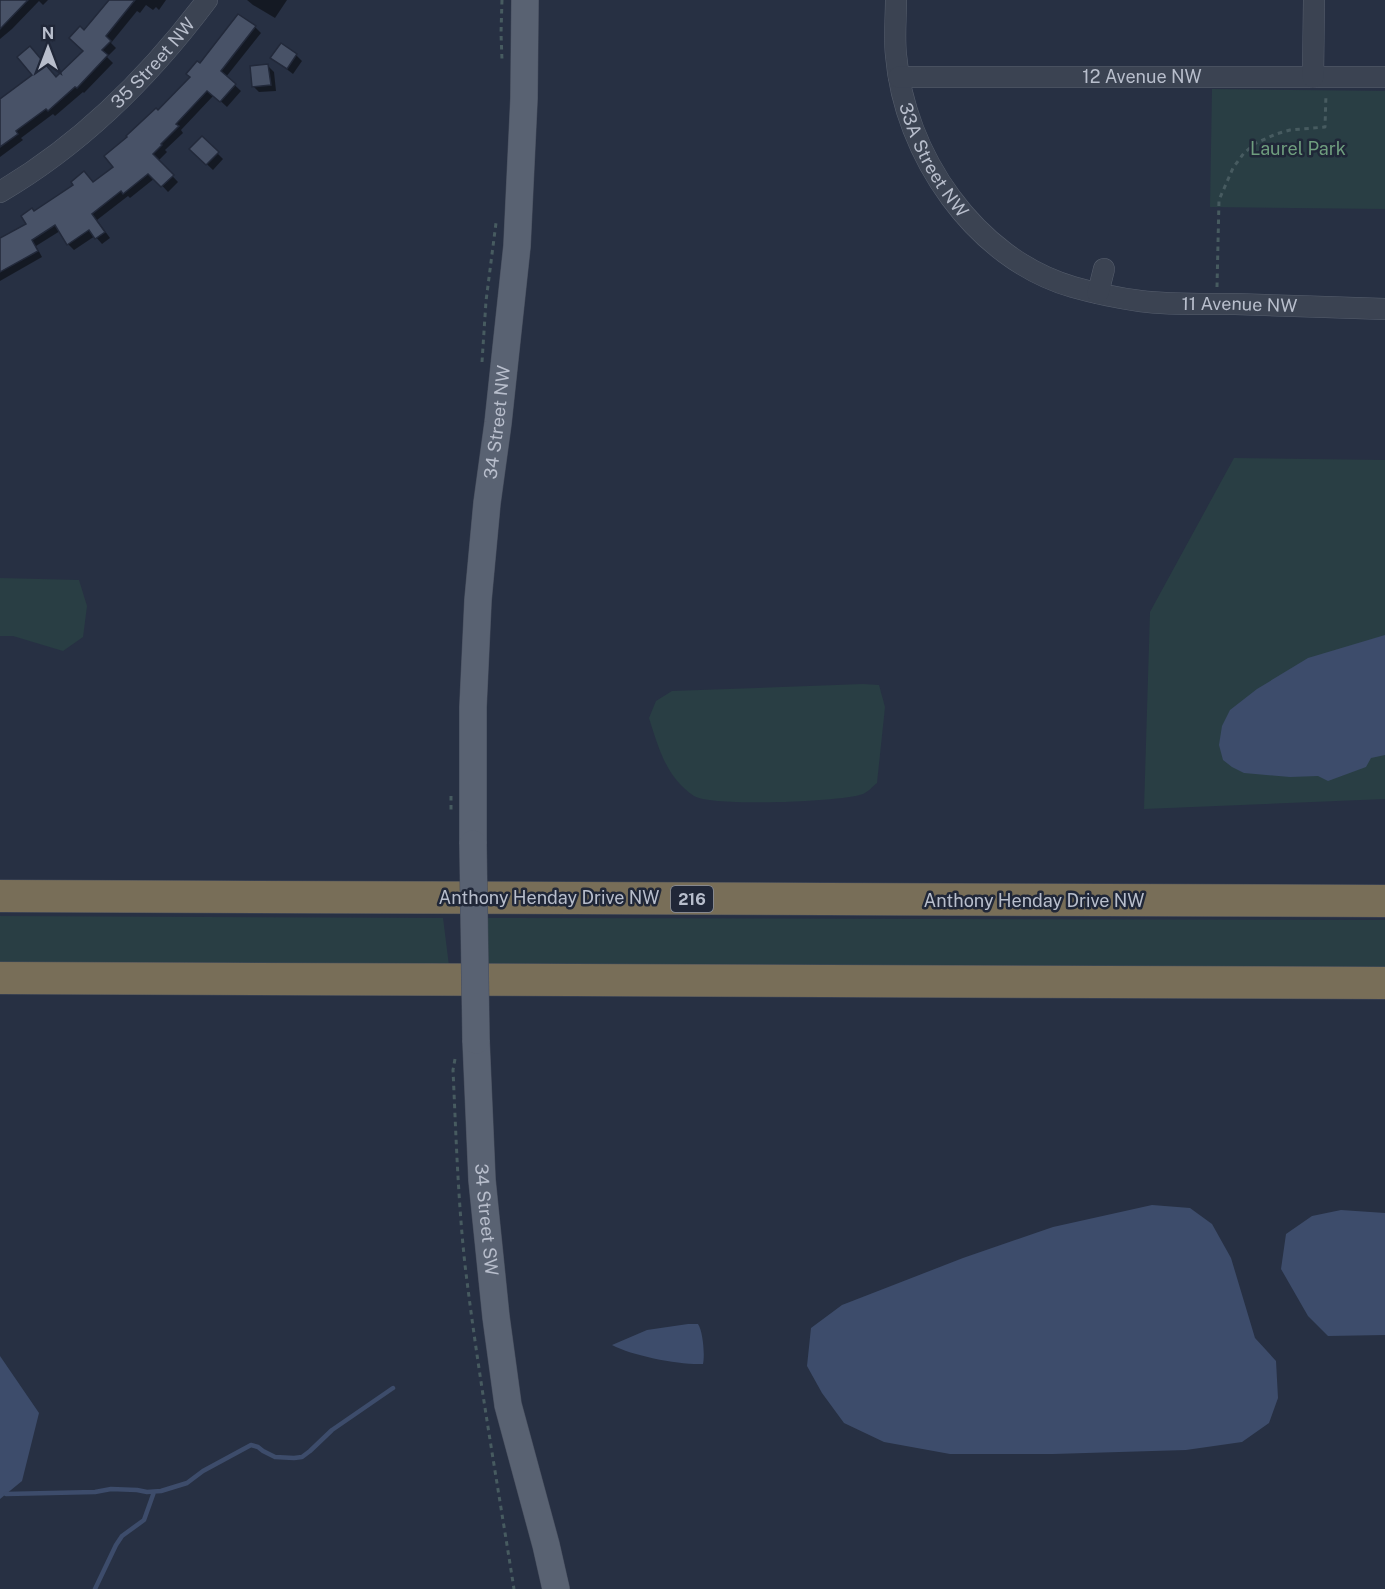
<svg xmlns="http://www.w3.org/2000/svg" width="1385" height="1589" viewBox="0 0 1385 1589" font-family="'Public Sans',sans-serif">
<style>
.green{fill:#293e44}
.water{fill:#3d4c6b}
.shadow{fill:#0007}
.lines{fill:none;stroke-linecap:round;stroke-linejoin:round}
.stream{stroke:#3d4c6b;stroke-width:4.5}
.building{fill:#485267;stroke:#22293a;stroke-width:1.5}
.minor-casing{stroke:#565e6d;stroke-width:22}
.major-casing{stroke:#454c5c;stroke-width:28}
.highway-casing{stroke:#464d5d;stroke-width:33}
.path{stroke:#475b60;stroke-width:3;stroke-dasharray:4.5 4.5;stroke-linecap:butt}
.minor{stroke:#3b4352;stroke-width:21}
.major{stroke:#596272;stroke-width:27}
.highway{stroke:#786e58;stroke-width:32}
.major-bridge-casing{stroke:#454c5c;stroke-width:28;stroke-linecap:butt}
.major-bridge{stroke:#596272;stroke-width:27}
.labels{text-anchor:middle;stroke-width:5;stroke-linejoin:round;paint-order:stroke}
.shield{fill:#202738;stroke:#8a91a0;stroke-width:1.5}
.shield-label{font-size:16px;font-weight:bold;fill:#b8becc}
.street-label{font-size:18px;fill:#b8becc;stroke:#202738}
.park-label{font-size:18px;fill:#6f9d7e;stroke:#202738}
</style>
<rect width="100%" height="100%" fill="#273043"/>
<path class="green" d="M1212 89 1385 91V209L1210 207Z
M1234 458 1385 460V799L1144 809 1150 612Z
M0 578 79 580 87 606 83 637 63 651 13 636H0Z
M863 684 879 685 885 707 877 783C873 786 868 792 863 794 841 802 712 807 694 796 666 777 659 749 649 718L656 701 672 691Z
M0 916 443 918 449 966 0 964Z
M487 918 1385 920V972L488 964Z"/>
<path class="water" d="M1385 635V755L1371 758 1366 767 1328 781 1318 776 1290 777 1244 773 1232 767 1223 760 1219 745 1222 726 1230 710 1257 689 1308 658Z
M1152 1205 1190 1208 1212 1224 1231 1258 1255 1338 1276 1361 1278 1398 1269 1423 1242 1442 1186 1450 1053 1454H950L884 1442 844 1423 822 1393 807 1366 811 1328 842 1305 963 1258 1053 1227Z
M1341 1210 1385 1213V1335L1328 1336 1308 1316 1281 1269 1286 1234 1312 1216Z
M688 1324H698C703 1331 705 1356 703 1364 679 1365 633 1356 612 1345L647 1330Z
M0 1356 39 1413 22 1481 0 1499Z"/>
<path class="shadow" d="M0 0H48L43 5 39 1 12 29 0 39Z
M111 0H166L159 10 156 7 153 10 146 5 140 13 137 11 111 43 116 48 107 57 113 63 84 93 83 92 55 116 53 114 21 138 23 140 0 157V101L56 79 85 51V32Z
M247 0H287L275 18 253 5Z
M255 27 261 33 226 77 241 91 227 107 214 95 181 130 183 133 165 150 167 152 158 161 178 182 168 192 155 178 130 198 128 196 97 220 110 238 102 244 95 236 74 250 68 244 60 231 36 246 42 257 0 281V239L28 225 34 212 93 183 115 167 158 112 191 77 200 66Z
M296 55 302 61 293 74 272 58Z
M268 66 274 72 276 91 259 92 253 86Z
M202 138 223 159 213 170 191 149Z"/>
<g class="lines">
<path class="stream" d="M6 1494 95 1492 111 1489 137 1490 147 1492 161 1491 187 1483 203 1471 251 1445 258 1447 263 1451 275 1457 294 1458 302 1457 310 1451 332 1430 393 1388
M95 1589 116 1545 122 1536 144 1520 154 1492"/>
</g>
<path class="building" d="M0 0H28L0 29Z
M109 0H135L106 36 111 41 102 50 108 55 77 88 75 87 48 111 46 109 16 131 18 134 0 147V99L32 75 17 57 30 46 56 77 83 51 69 38 80 26 84 30Z
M238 14 256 26 221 71 236 84 220 102 207 91 176 124 179 126 161 144 162 145 153 154 174 175 161 187 148 174 123 194 121 191 92 214 105 232 95 239 89 230 67 245 55 225 32 240 38 251 0 272V238L26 224 21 216 32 208 34 211 73 185 71 182 84 171 93 182 113 167 104 156 127 137 126 136 156 108 158 110 190 77 186 74 197 61 200 63Z
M281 43 297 54 287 69 270 58Z
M268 64 271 85 252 87 250 66Z
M202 136 219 152 206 165 189 149Z"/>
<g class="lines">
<g class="minor-casing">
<g id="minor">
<path id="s1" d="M896 0C896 18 894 37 896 55 904 154 975 259 1073 287 1094 293 1118 298 1140 301 1171 305 1203 304 1235 304 1285 306 1335 307 1385 309"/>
<path id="s2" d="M899 77H1385"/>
<path d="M1313 77 1314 0"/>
<path id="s3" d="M0 192C82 144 150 76 207 0"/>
<path d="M1098 293 1104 269"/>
</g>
</g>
<g class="major-casing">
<g id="major">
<path id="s4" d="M473 844V707L478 600 487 503 498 423 517 246 524 98 525 0"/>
<path id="s5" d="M476 1040 482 1180 496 1317 508 1405 546 1545 556 1589"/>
</g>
</g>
<g class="highway-casing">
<path id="highway" d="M0 896 1385 901
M0 978 1385 983"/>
</g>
<path class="path" d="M502 0 501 33 502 60
M1217 287 1219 200 1233 168 1244 153 1256 143 1276 134 1290 130 1325 127 1326 94
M482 362 486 301 496 223
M451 796V814
M455 1059 453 1070C456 1135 458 1200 465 1265 478 1373 497 1481 514 1589"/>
<use href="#minor" class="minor"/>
<use href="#major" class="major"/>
<use href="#highway" class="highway"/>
<g class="major-bridge-casing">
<path id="major-bridge" d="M473 844 476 1040"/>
</g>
<use href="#major-bridge" class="major-bridge"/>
</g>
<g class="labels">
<rect class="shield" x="671" y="886" width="42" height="26" rx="4.5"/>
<g class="shield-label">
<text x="692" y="905">216</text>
</g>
<g class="street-label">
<text dy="6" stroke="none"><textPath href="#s3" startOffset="201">35 Street NW</textPath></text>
<text dy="6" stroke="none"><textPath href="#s2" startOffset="243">12 Avenue NW</textPath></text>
<text dy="6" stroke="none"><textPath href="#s1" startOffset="168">33A Street NW</textPath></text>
<text dy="6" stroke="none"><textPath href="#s1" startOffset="532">11 Avenue NW</textPath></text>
<text dy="6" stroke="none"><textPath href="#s4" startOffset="423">34 Street NW</textPath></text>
<text x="549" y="904">Anthony Henday Drive NW</text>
<text x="1034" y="907">Anthony Henday Drive NW</text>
<text dy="6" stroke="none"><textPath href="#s5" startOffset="180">34 Street SW</textPath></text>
</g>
<g class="park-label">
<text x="1298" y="155">Laurel Park</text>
</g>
</g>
<g transform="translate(48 48)" stroke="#202738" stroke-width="4.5" paint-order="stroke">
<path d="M0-4.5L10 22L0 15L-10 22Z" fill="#b8becc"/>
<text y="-9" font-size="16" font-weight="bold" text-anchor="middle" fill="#b8becc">N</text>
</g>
</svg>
